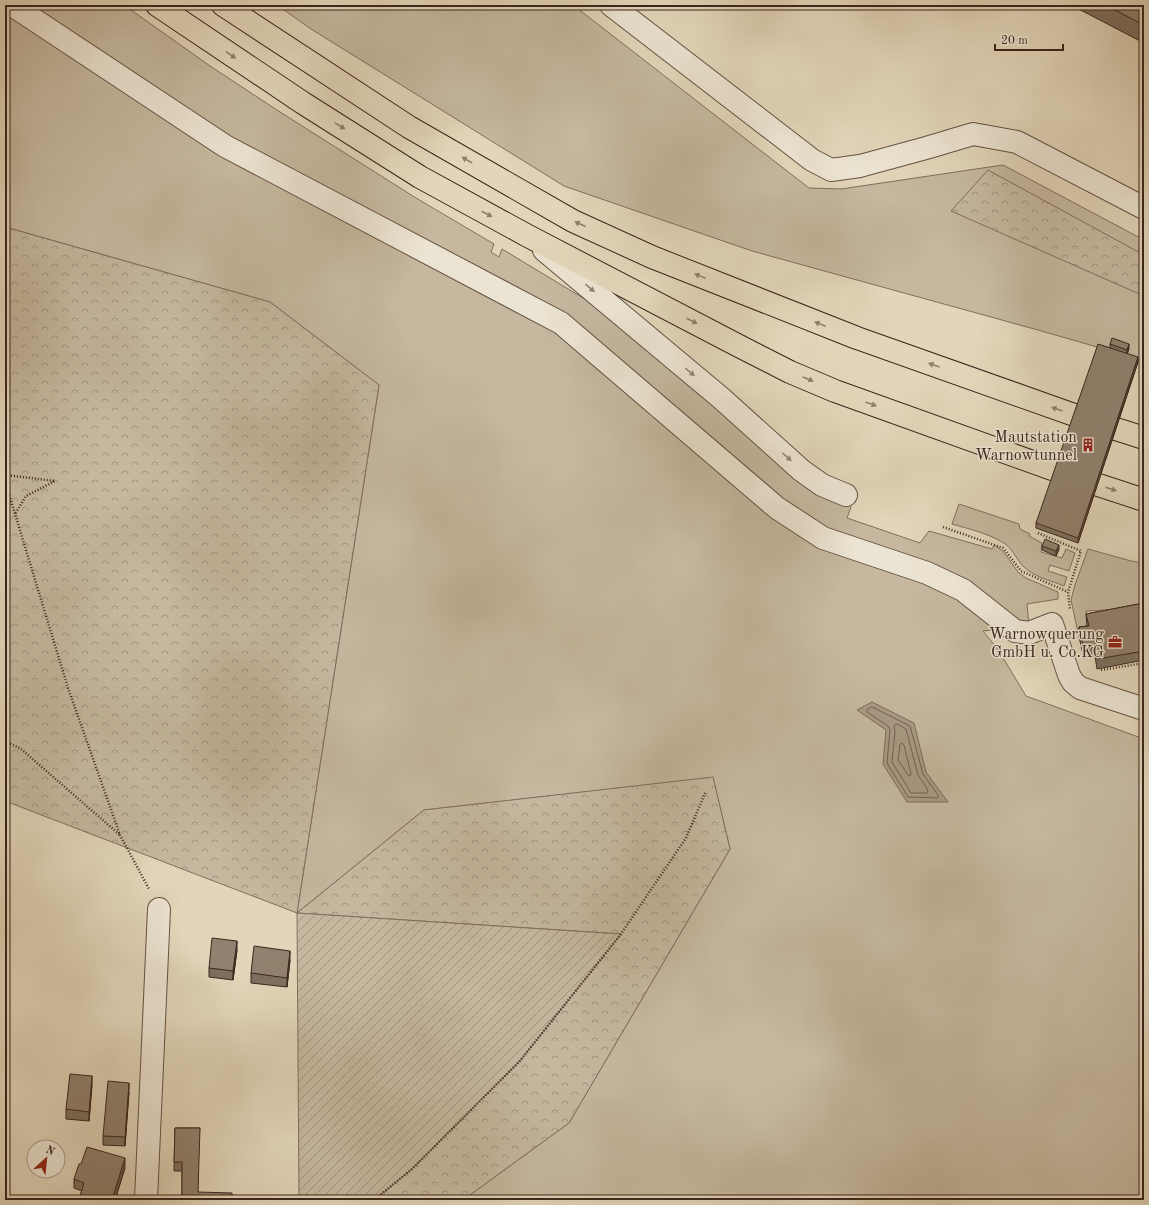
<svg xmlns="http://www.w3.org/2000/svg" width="1149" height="1205" viewBox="0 0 1149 1205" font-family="'Old Standard TT',serif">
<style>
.grass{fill:#c5b89f;stroke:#806e5e}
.forest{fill:url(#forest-crowns);stroke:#806e5e}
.garden{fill:url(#garden-furrows);stroke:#806e5e}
.water{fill:#a99a84;stroke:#7d6b5a}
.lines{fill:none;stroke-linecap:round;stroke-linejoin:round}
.shore{stroke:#726050;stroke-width:1}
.minor-casing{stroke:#645144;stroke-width:24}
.highway-casing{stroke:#3a251c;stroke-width:24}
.path{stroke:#3a251c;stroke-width:2.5;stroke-dasharray:1 2;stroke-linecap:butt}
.minor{stroke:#ece4d2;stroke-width:22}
.highway{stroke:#e2d6ba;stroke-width:22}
.wall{fill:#7d6f5f;stroke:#3a251c}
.shaded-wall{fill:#665a4d;stroke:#3a251c}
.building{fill:#91816e;stroke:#3a251c}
.oneway{fill:#8e7e6b}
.oneway2{fill:#938477}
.labels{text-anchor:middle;stroke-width:3;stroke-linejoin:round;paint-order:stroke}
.poi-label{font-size:16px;fill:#3a251c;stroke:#ece4d2;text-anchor:end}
</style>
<defs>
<pattern id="forest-crowns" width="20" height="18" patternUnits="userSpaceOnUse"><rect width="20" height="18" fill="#c5b89f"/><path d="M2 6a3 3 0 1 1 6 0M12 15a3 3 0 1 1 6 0" fill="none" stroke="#a19581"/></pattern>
<pattern id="garden-furrows" width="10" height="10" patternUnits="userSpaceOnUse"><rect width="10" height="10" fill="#c5b89f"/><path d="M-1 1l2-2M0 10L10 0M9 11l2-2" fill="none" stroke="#a19581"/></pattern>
</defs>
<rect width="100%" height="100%" fill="#e2d6ba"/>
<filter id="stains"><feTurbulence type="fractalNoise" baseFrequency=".005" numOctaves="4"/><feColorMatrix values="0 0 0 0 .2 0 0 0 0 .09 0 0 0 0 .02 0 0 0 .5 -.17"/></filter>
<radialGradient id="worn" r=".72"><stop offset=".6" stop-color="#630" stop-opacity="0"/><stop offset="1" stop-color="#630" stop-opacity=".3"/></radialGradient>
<path class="grass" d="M5 5H124L210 66 280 112 416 198 494 244 491 252 499 257 502 249 593 304 849 503 851 507 847 518 920 543 929 531 992 549 994 545 1003 551 1018 572 1026 578 1058 592V599L1027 604 1029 626 983 631 999 651 1026 696 1144 739V1200H463L569 1123 730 849 713 778 424 810 297 913 379 385 270 302 5 227Z
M277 5H573L809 188 841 189 1003 165 1144 240V363L1097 347 1038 330 752 251 564 186 311 29Z
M959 504 1019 524 1020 529 1030 534 1029 536 1042 543 1041 552 1062 558 1066 549 1075 553 1069 571 1050 565 1048 571 1067 577 1064 586C1050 580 1033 577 1022 565 1015 557 1012 547 1002 542 987 533 969 529 952 524Z
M1088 549 1131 561 1144 563V608L1086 611 1089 635 1079 637 1071 600 1075 585Z"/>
<path class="forest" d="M988 170 1144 255V296L951 211Z
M5 227 270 302 379 385 297 913 424 810 713 777 730 849 569 1123 463 1200H374L412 1169 519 1062 621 934 297 913 5 801Z"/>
<path class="garden" d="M297 913 621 934 519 1062 412 1169 374 1200H299Z"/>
<path class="water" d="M872 702 914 723 926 772 948 802H907L883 764 886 730 857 710Z"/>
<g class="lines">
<path class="shore" d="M872 707 910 726 923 774 938 795V798L908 797 887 763 890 729 888 726 867 712V710Z
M897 724 906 729 918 775 928 790 927 793H911L892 762 895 731 894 726Z
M902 743 904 745 911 774 910 776 908 775 898 760 900 745Z"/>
<g class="minor-casing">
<path id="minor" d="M12 5 225 146 561 323 777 508 823 538 927 573 963 590 1015 631 1029 633 1052 624 1069 675 1073 682 1080 688 1144 709
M611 5 812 160 831 170 860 166 926 148 973 134 1017 142 1144 208
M544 250 721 398 801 470 822 485 846 495
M146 1200 159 909"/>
</g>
<g class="highway-casing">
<path id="highway" d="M157 5 303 103 420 177 528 236 739 346 790 372 835 391 1077 478 1144 500
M223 5 409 127 573 221 652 257 857 338 1094 422 1144 438"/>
</g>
<path class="path" d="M5 475 55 481 26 496 15 514
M5 481 68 688 120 835 149 889
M943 527 1003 548 1021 571 1068 592
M1038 533 1081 551 1068 592 1070 610
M1101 670 1144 663
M5 741 21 749 120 835
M374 1200 412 1169 519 1062 621 934 686 838 706 791"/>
<use href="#minor" class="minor"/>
<use href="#highway" class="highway"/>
</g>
<path class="wall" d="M1071 5H1144V43Z
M1110 344 1129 348 1127 354 1138 362 1078 543 1036 528V523L1110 348Z
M1042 546 1059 549 1056 556 1042 550Z
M1144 603V660L1097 669 1095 656 1084 658 1079 637V627L1087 626 1086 614Z
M237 950 233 980 209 977V968Z
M290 960 287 987 251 983V973Z
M92 1085 89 1121 66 1119V1109Z
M129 1092 125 1146 103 1145V1136Z
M175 1128H200L182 1200V1171H174Z
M125 1168 115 1200H80V1196L82 1191 74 1188V1179Z"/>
<path class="shaded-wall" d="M1129 344V348L1127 355V350Z
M1138 357V362L1078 543V538Z
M1059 545V549L1056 556V551Z
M237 941V950L233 980V971Z
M290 951V960L287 987V978Z
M92 1076V1085L89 1121V1112Z
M129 1083V1092L125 1146V1137Z
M125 1158V1168L115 1200H112Z"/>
<path class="building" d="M1105 5H1144V25Z
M1112 338 1129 344 1127 350 1110 344Z
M1098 344 1138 357 1078 538 1036 523Z
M1045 539 1059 545 1056 551 1042 546Z
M1144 603V651L1097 659 1095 647 1084 649 1079 627 1089 626 1086 614Z
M212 938 237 941 233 971 209 968Z
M254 946 290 951 287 978 251 973Z
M70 1074 92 1076 89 1112 66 1109Z
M108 1081 129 1083 125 1137 103 1136Z
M175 1128H200L198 1192 232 1193V1200H182V1162H174Z
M87 1147 125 1158 112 1200H92L80 1196 84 1183 74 1179 79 1164H81Z"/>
<defs><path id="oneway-solid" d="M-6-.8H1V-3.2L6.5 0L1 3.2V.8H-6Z"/></defs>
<g class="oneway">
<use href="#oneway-solid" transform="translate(231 55) rotate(34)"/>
<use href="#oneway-solid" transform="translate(340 126) rotate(32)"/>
<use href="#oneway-solid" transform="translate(467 160) rotate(-150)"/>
<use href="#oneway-solid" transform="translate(487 214) rotate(28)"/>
<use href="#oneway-solid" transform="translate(580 224) rotate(-155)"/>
<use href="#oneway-solid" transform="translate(700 276) rotate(-158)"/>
<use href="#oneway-solid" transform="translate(692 321) rotate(27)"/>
<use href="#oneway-solid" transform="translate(820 324) rotate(-158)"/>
<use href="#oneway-solid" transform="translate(934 365) rotate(-161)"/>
<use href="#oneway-solid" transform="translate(808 379) rotate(23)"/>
<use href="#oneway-solid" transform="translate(871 404) rotate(20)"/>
<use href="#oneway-solid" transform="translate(1057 409) rotate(-161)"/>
<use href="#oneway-solid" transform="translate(1111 489) rotate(18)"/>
</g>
<g class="oneway2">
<use href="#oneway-solid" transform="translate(590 288) rotate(40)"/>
<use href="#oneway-solid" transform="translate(690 372) rotate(40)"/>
<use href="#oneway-solid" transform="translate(787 457) rotate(42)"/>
</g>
<defs>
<g id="building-bare" transform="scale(1.08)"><path d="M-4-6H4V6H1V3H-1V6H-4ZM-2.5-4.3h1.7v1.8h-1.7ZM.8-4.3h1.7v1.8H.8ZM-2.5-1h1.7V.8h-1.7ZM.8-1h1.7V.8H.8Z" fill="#8f2418" stroke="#ece4d2" stroke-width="2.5" paint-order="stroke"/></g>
<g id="office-bare" transform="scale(1.08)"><path d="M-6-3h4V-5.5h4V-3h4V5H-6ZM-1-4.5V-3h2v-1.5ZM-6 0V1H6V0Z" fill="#8f2418" stroke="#ece4d2" stroke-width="2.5" paint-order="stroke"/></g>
</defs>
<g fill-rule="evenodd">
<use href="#building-bare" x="1088" y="445"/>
<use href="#office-bare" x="1115" y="642"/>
</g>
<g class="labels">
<g class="poi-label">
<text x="1077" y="442">Mautstation<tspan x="1077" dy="18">Warnowtunnel</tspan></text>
<text x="1104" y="639">Warnowquerung<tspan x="1104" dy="18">GmbH u. Co.KG</tspan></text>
</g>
</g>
<rect width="1149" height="1205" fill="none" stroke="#e2d6ba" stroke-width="20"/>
<rect x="6" y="6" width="1137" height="1193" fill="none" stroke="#3a251c" stroke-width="2"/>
<rect x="10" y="10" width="1129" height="1185" fill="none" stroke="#3a251c"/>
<g transform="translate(46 1159) rotate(27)"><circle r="19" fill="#ece4d2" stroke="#a59889"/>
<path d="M0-3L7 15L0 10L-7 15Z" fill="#8f2418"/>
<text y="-6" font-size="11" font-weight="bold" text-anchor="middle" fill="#3a251c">N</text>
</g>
<path d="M995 44v6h68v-6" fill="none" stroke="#3a251c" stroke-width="2"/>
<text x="1001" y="44" font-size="12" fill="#3a251c" stroke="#ece4d2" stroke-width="3" paint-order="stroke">20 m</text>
<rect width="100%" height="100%" filter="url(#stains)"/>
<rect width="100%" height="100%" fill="url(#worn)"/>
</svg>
